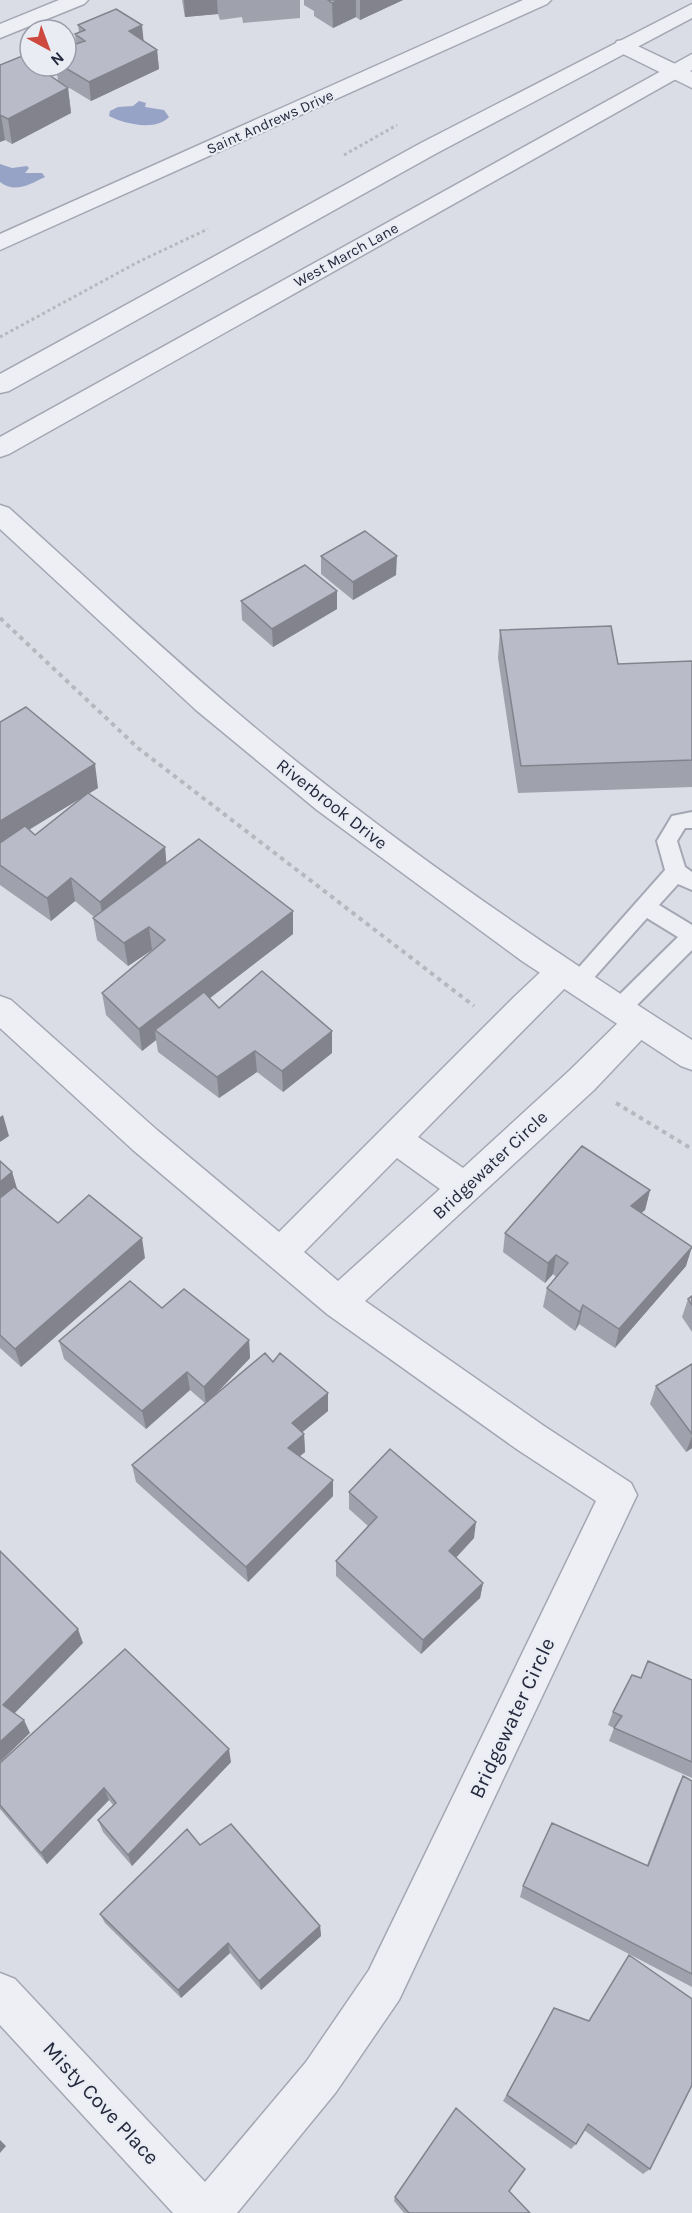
<svg xmlns="http://www.w3.org/2000/svg" width="692" height="2213" viewBox="0 0 692 2213" font-family="Karla,sans-serif">
<style>
.water{fill:#96a2c6}
.lines{fill:none;stroke-linecap:round;stroke-linejoin:round}
.service-casing{stroke:#a4a7b3;stroke-width:4}
.minor-casing{stroke:#a4a7b3;stroke-width:3}
.tertiary-casing{stroke:#a4a7b3;stroke-width:3}
.path-far1{stroke:#b6b8c0;stroke-width:3;stroke-dasharray:3 3;stroke-linecap:butt}
.path{stroke:#b6b8c0;stroke-width:4;stroke-dasharray:4.5 4.5;stroke-linecap:butt}
.service{fill:#eeeff4;fill-rule:evenodd}
.minor{fill:#eeeff4;fill-rule:evenodd}
.tertiary{fill:#eeeff4;fill-rule:evenodd}
.wall{fill:#9fa1ac;fill-rule:evenodd}
.shaded-wall{fill:#82838c}
.building{fill:#b9bbc8;stroke:#82838c;stroke-width:1.5}
.labels{text-anchor:middle;stroke-width:4.5;stroke-linejoin:round;paint-order:stroke}
.far-street-label{font-size:15px;fill:#25293c;stroke:#eaecf4}
.street-label{font-size:18px;fill:#25293c;stroke:#eaecf4}
.near-street-label{font-size:21px;fill:#25293c;stroke:#eaecf4}
</style>
<rect width="100%" height="100%" fill="#dbdde6"/>
<path class="water" d="M139 101 146 103 145 107 164 110 169 117C155 132 122 123 109 116L110 111 118 107 133 106Z
M0 164 12 168 27 166 29 168 25 173H42L45 177C30 184 15 194 0 182Z"/>
<g class="lines">
<g class="service-casing">
<path id="service" d="M692 812V828H685L677 841 685 867 692 872V890L678 884 659 905 692 925V950L626 1016 618 1019 610 1016 607 1010 610 1004 678 937 647 918 584 989 576 992 568 989 565 983 665 870 657 841 672 816Z"/>
</g>
<g class="minor-casing">
<path id="minor" d="M59 0H88L84 4 0 38V24Z
M523 0H551L547 4 0 250V234Z
M625 40 692 72V88L617 51 614 46 617 41Z
M561 959 572 963 577 972 572 981 418 1137 463 1168 570 1070 627 1014 638 1010 649 1014 654 1023 649 1032 594 1090 365 1301 544 1426 631 1483 637 1495 399 2000 336 2092 237 2213H173L0 2025V1973L15 1979 205 2182 306 2062 369 1970 596 1501 518 1450 327 1314 133 1150 0 1028V996L11 1000 157 1130 279 1232 514 997 550 963ZM397 1158 440 1189 338 1281 304 1252Z"/>
</g>
<g class="tertiary-casing">
<path id="tertiary" d="M692 4V18L437 153 9 391 0 393V374L421 143Z
M692 54V70L9 454 0 457V437Z
M0 505 9 508C90 581 169 656 253 726 391 841 540 943 692 1040V1070L681 1066 522 961 317 810 196 710 0 529Z"/>
</g>
<path class="path-far1" d="M344 155 397 125
M0 337 140 261 208 229"/>
<path class="path" d="M0 618 138 748 474 1006
M616 1103 692 1149"/>
<use href="#service" class="service"/>
<use href="#minor" class="minor"/>
<use href="#tertiary" class="tertiary"/>
</g>
<path class="wall" d="M182 0H300V18L243 23 242 17 220 20 218 14 185 17Z
M304 0H403L360 20 356 17 333 28 314 16V11L304 5Z
M78 25 143 41 157 50 159 69 91 101 58 81 56 66H66V43L76 44 75 34 79 32Z
M0 65 68 88 71 113 12 144 5 140 0 142Z
M321 556 396 575 353 600 321 574Z
M241 601 337 609 273 647 242 620Z
M500 630 618 664 692 661V787L518 793 498 658Z
M0 722 98 788 88 794 165 847 166 863 293 934 210 998 219 1008 332 1031V1053L283 1092 257 1072 219 1098 158 1052 156 1040 142 1051 106 1015 102 993 153 950H152L128 966 97 940 93 918 94 917 75 901 51 921 0 885ZM85 795 35 835 29 830Z
M0 1161 12 1172 17 1189 58 1223 145 1258 21 1367 0 1348Z
M650 1190 645 1210 641 1213 686 1266 615 1348 579 1324 575 1331 543 1307 547 1288 556 1277 553 1274 545 1283 503 1252 505 1233Z
M692 1296V1332L682 1317 688 1299Z
M162 1308 249 1340 250 1358 215 1395 273 1362 328 1411 302 1432 304 1434 305 1452 300 1456 333 1496 248 1582 136 1482 132 1465 205 1403 190 1390 146 1429 64 1359 59 1341Z
M692 1364V1448L686 1452 650 1404 656 1386Z
M349 1492 474 1538 456 1558 483 1583 480 1598 421 1654 336 1576V1561L368 1526 349 1509Z
M641 1678 692 1680V1778L609 1741 614 1728 608 1725 613 1712Z
M231 1762 132 1866 103 1832 98 1820 113 1805 109 1800 47 1864 0 1809V1763Z
M683 1776 692 1781V1987L520 1897 523 1886 647 1865 677 1788Z
M200 1845 320 1926 321 1936 261 1990 230 1953 181 1998 105 1923 100 1914Z
M554 2008 650 2169 643 2174 584 2130 576 2144 571 2149 503 2101Z
M509 2191 530 2213H404L394 2201 395 2197Z"/>
<path class="shaded-wall" d="M184 0H217L218 14 185 17Z
M339 0H356V17L333 28 332 3Z
M360 0H403L360 20Z
M142 25 144 44 129 31Z
M157 50 159 69 91 101 89 82Z
M68 88 71 113 12 144 8 119Z
M0 115H1L5 140 0 142Z
M397 556 396 575 353 600V582Z
M337 591V609L273 647 272 629Z
M95 764 98 788 0 847V821Z
M165 847 167 870 104 925 100 902Z
M71 878 75 901 51 921 47 898Z
M293 911V934L162 1035 155 1030 156 1040 142 1051 139 1029Z
M149 927 152 950 128 966 124 943Z
M332 1031V1053L283 1092 282 1071Z
M255 1051 257 1072 219 1098 217 1077Z
M3 1115 9 1136 0 1142V1117Z
M12 1172 18 1192 0 1207V1182Z
M650 1190 645 1210 626 1226 631 1206Z
M142 1238 145 1258 21 1367 15 1349Z
M692 1247 686 1266 615 1348 619 1329Z
M556 1255 553 1274 545 1283 548 1263Z
M583 1305 579 1324 575 1331 580 1312Z
M249 1340 250 1358 206 1404 204 1387Z
M187 1372 190 1390 146 1429 142 1411Z
M328 1393V1411L293 1440 292 1423Z
M304 1434 305 1452 289 1465 288 1448Z
M692 1436V1448L686 1452Z
M333 1480V1496L248 1582 246 1567Z
M476 1522 474 1538 447 1567 449 1551Z
M483 1583 480 1598 421 1654 423 1640Z
M78 1629 83 1643 10 1718 3 1705Z
M24 1720 30 1733 0 1762V1742Z
M229 1749 231 1762 132 1866 128 1855Z
M104 1788 109 1800 47 1864 41 1853Z
M320 1926 321 1936 261 1990 259 1981Z
M228 1943 230 1953 181 1998 178 1990Z
M0 2140 6 2146 0 2153Z"/>
<path class="building" d="M328 0H339L332 3Z
M116 9 142 25 129 31 157 50 89 82 62 66H66V57H67L66 56V43L72 41 76 44 85 41 75 34 85 30 78 25Z
M22 56 30 62V66H36L68 88 8 119 0 115V65Z
M365 531 397 556 353 582 321 556Z
M305 565 337 591 272 629 241 601Z
M611 626 618 664 692 661V760L521 766 500 630Z
M26 707 95 764 0 821V722Z
M88 793 165 847 100 902 71 878 47 898 0 865V843L25 826 35 835Z
M199 839 293 911 139 1029 102 993 165 940 149 927 124 943 93 918Z
M262 971 332 1031 282 1071 255 1051 217 1077 155 1030 204 992 219 1008Z
M582 1146 650 1190 631 1206 692 1247 619 1329 583 1305 580 1312 547 1288 568 1263 556 1255 548 1263 505 1233Z
M0 1161 12 1172 0 1182Z
M14 1187 58 1223 89 1195 142 1238 15 1349 0 1335V1198Z
M130 1281 162 1308 184 1289 249 1340 204 1387 187 1372 142 1411 59 1341Z
M692 1296V1305L688 1299Z
M265 1353 273 1362 280 1353 328 1393 292 1423 304 1434 288 1448 333 1480 246 1567 132 1465Z
M692 1364V1434L656 1386Z
M390 1449 476 1522 449 1551 483 1583 423 1640 336 1561 377 1517 349 1492Z
M0 1551 78 1629 3 1705 24 1720 0 1742Z
M125 1649 229 1749 128 1855 98 1820 116 1803 104 1788 41 1853 0 1805V1763Z
M648 1661 692 1680V1762L614 1728 622 1716 613 1712 632 1675 641 1678Z
M683 1776 692 1781V1974L523 1886 552 1823 648 1866Z
M231 1824 320 1926 259 1981 228 1943 178 1990 100 1914 187 1829 200 1845Z
M629 1955 692 1999V2085L650 2169 588 2124 576 2144 507 2095 554 2008 589 2021Z
M456 2108 525 2169 509 2191 530 2213H409L395 2197Z"/>
<g class="labels">
<g class="far-street-label">
<text transform="translate(270 122) rotate(-24)" y="5">Saint Andrews Drive</text>
<text transform="translate(346 255) rotate(-29)" y="5">West March Lane</text>
</g>
<g class="street-label">
<text transform="translate(332 804) rotate(38)" y="6">Riverbrook Drive</text>
<text transform="translate(490 1165) rotate(-43)" y="6">Bridgewater Circle</text>
</g>
<g class="near-street-label">
<text transform="translate(512 1718) rotate(-65)" y="7">Bridgewater Circle</text>
<text transform="translate(101 2103) rotate(47)" y="7">Misty Cove Place</text>
</g>
</g>
<g transform="translate(48 48) rotate(139)"><circle r="28" fill="#eaecf4" stroke="#9b9eaa" stroke-width="1.5"/>
<path d="M0-4.5L10 22L0 15L-10 22Z" fill="#cd483e"/>
<text y="-9" font-size="16" font-weight="bold" text-anchor="middle" fill="#25293c">N</text>
</g>
</svg>
